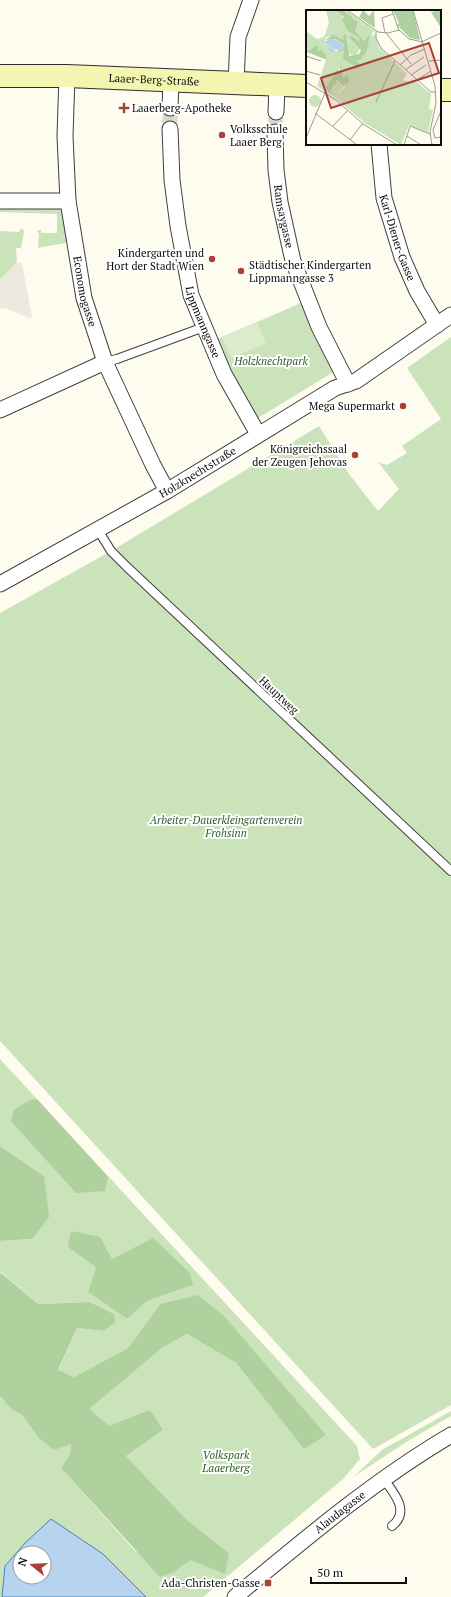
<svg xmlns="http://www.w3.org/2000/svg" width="451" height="1597" viewBox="0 0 451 1597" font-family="'PT Serif',serif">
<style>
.green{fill:#cbe3bb;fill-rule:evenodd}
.forest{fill:#aed19d}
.pitch{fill:#dcebcc}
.plaza{fill:#eceade}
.water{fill:#b8d3ee;stroke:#497fbc;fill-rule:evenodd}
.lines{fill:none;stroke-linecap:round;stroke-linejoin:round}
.minor-tunnel{stroke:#d9d8cc;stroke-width:15;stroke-dasharray:15 8;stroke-linecap:butt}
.service-casing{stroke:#3f3f3f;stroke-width:10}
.minor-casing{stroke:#3f3f3f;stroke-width:17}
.secondary-casing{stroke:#2e2e2e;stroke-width:24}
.service{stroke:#fff;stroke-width:8}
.minor{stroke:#fff;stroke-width:15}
.secondary{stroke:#f3f5b1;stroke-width:22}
.poi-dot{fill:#aa4036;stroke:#fff;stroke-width:1.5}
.labels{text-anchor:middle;stroke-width:4;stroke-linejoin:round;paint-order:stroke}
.street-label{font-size:11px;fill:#0c0c0c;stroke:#fff}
.poi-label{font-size:11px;fill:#0c0c0c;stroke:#fff;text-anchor:end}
.park-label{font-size:11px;font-style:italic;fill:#295b25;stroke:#fff}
.inset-road{fill:none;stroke:#9d9c94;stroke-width:1}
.view{fill:#aa4036;fill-opacity:0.15;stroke:#aa4036;stroke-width:2}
.inset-edge{fill:none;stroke:#0c0c0c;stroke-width:2}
</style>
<rect width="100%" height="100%" fill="#fdfcee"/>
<path class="green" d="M0 204 57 207 65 212 71 242 38 248 39 235 37 230H41V233H57V214L0 212Z
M20 229 24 230V232L21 248H16L17 262 0 280V231L19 232Z
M301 303 314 333 335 371 255 420 215 340Z
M451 337V1405L373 1449 0 1041V613L111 551 319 426 349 474 378 511 399 489 378 462 387 465 407 453 402 446 441 419 407 368Z
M0 1059 357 1446 360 1459 343 1479 203 1597H146L103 1554 51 1519 5 1566 2 1597H0V1396L10 1408 22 1415 38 1437 71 1444 70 1454 61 1468 135 1551 174 1572 191 1560 229 1553 187 1520 126 1456 163 1430 108 1426 88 1409 162 1348 187 1334 236 1363 304 1449 225 1317 160 1304 128 1348 74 1377 58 1371 77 1328 104 1331 116 1322 114 1314 90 1302 38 1304 0 1271V1241L32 1239 44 1176 0 1146ZM112 1259 193 1285 147 1301 127 1319 88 1292 96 1267Z
M451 1411V1416L411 1439 353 1477 382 1450Z"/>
<path class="forest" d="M37 1099 108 1177 105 1191 76 1193 11 1121 14 1110 30 1100Z
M0 1146 44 1176 49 1217 32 1239 0 1241Z
M71 1231 100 1237 112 1259 153 1238 190 1273 193 1285 147 1301 127 1319 88 1292 96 1267 68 1247Z
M0 1272 38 1304 90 1302 114 1314 116 1322 104 1331 77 1328 58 1370 74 1377 128 1348 160 1304 198 1295 225 1317 326 1435 304 1449 236 1363 187 1334 162 1348 89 1409 109 1426 150 1410 163 1430 126 1456 187 1520 229 1553 225 1574 191 1560 174 1572 160 1577 61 1468 70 1454 71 1444 54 1450 38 1437 22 1415 10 1408 0 1396Z"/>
<path class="pitch" d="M257 322 266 343 231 358 222 337Z"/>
<path class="plaza" d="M17 262 22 263 32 317 29 318 5 308 0 309V280Z"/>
<path class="water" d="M51 1519 103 1554 146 1597H2L5 1566 25 1543ZM20 1553H44V1577H20Z"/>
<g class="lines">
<path class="minor-tunnel" d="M170 129V108
M275 132 276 112"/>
<g class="service-casing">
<path id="service" d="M105 362 117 359 204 327
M98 530 111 551 127 567 451 871
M383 1478C393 1492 411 1511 392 1526"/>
</g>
<g class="minor-casing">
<g id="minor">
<path id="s1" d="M67 76 65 136 68 201 84 298 105 362 153 465 167 491"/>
<path d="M236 83 238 37 251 0"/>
<path d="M170 108 171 81"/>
<path d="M276 112 277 85"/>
<path id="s2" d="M170 129 172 180 178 226 191 295 224 374 258 434"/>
<path id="s3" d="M275 132 276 170 280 202 293 261 319 327 348 384"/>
<path id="s4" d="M379 144 384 198 402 257 417 291 437 325"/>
<path d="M0 201H68"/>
<path d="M0 410 105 362"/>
<path id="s5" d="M0 584 167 491 335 388 356 381 451 315"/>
<path id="s6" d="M235 1597C305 1539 373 1481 451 1435"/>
</g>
</g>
<g class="secondary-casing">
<g id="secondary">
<path id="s7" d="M0 76H67L307 86"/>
<path d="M440 90H451"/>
</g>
</g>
<use href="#service" class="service"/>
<use href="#minor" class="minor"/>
<use href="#secondary" class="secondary"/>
</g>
<g class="poi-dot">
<path d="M122 102h4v4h4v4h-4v4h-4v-4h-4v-4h4z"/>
<circle cx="222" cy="135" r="4"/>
<circle cx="212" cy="259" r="4"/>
<circle cx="241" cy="271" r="4"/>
<circle cx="403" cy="406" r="4"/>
<circle cx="355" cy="455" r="4"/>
<rect x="264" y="1579" width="8" height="8" rx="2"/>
</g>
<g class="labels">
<g class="street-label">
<text dy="4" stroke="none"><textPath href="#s7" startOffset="154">Laaer-Berg-Straße</textPath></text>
<text dy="4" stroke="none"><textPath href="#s3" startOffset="85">Ramsaygasse</textPath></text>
<text dy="4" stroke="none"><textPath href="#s4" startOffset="96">Karl-Diener-Gasse</textPath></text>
<text dy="4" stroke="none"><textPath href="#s1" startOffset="217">Economogasse</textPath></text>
<text dy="4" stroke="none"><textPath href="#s2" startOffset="197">Lippmanngasse</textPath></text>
<text dy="4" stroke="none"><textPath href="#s5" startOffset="227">Holzknechtstraße</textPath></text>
<text transform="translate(279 695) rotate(43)" y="4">Hauptweg</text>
<text dy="4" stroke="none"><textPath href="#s6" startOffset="135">Alaudagasse</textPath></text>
</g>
<g class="poi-label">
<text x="132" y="112" text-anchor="start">Laaerberg-Apotheke</text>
<text x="230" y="133" text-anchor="start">Volksschule<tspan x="230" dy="13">Laaer Berg</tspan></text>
<text x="204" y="257">Kindergarten und<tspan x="204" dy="13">Hort der Stadt Wien</tspan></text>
<text x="249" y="269" text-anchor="start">Städtischer Kindergarten<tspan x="249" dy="13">Lippmanngasse 3</tspan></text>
<text x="395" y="410">Mega Supermarkt</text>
<text x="347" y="453">Königreichssaal<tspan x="347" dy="13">der Zeugen Jehovas</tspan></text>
<text x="260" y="1587">Ada-Christen-Gasse</text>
</g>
<g class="park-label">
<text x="271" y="365">Holzknechtpark</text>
<text x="226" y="824">Arbeiter-Dauerkleingartenverein<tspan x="226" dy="13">Frohsinn</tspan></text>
<text x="226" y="1459">Volkspark<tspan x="226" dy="13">Laaerberg</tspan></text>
</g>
</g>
<g transform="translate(306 10)">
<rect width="135" height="135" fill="#fdfcee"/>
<path d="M20 0H29L35 4 40 14 55 31 53 32 43 27 55 37 50 45 42 44 41 27 38 31 22 26 19 29V34H24L28 39 23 38 33 42 38 41V48L45 53 50 52V49L54 51 64 27 58 31 49 21 52 12 37 0H40L69 21 67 22 65 27 69 24 73 37 101 64 97 70 104 72 107 69 125 84 123 99 127 100 122 123 103 115 95 135 57 112 53 106 55 110 31 89 11 76 20 50 1 42 0 21 11 29 18 27 23 13ZM34 58 37 68H32L39 77 32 85 37 75 30 70 31 74 28 73 22 83 20 78ZM3 91a6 6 0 1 1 12 0a6 6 0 1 1-12 0Z" fill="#cbe3bb" fill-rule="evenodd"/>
<path d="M29 0H37L52 12 49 21 58 31 64 24 61 40 54 51 50 49 53 54 51 57 37 49 38 41 33 42 31 40H37L38 34 29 29 19 30 27 25 38 30 37 26 40 24 43 46 53 44 55 40 43 27 46 26 53 32V28L41 20 36 9 38 7ZM57 0 63 6 68 0 69 18 53 7ZM87 0H107L114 30 104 28 91 15 93 13ZM135 0V18L125 2ZM11 35 13 37 10 42 18 39 16 43H19L20 49 1 42ZM35 53 37 68 42 65 43 70 41 74 39 73 33 87 37 75 30 70 31 74H28L23 83 20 78 31 60 34 61Z" fill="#aed19d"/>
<path d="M26 28 38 34V39L34 41 29 39 28 43 23 41V38L28 39 18 32Z" fill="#b8d3ee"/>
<path class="inset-road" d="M41 0 72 22 82 23 93 20 103 29 117 32M86 0 93 21M107 0 129 76 130 93 124 122 126 135M70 21V28L75 38 125 82H130M79 23 76 8 87 4M80 23 105 54M115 32 135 23M0 46 15 51M123 51 135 50M94 55 105 45 119 39M99 60 118 47M0 61 14 65M105 65 120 55M111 70 125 61M0 72 30 90 57 114 91 135M70 92 89 51M135 101 127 120 129 128 135 127M9 103 51 135M27 116 42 100M101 126 115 135M0 128 19 83M44 130 57 113M98 135 104 116 124 124"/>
<path class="view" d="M123 33 133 63 25 98 15 68Z"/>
<rect width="135" height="135" class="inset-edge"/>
</g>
<g transform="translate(32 1565) rotate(288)"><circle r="19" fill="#ffffff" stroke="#9e9e9e"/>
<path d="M0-3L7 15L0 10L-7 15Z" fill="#aa4036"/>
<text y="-6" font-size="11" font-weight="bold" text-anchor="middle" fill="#0c0c0c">N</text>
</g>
<path d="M311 1577v6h95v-6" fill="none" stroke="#0c0c0c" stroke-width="2"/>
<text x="317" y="1577" font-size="12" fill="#0c0c0c" stroke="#ffffff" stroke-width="3" paint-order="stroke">50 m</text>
</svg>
